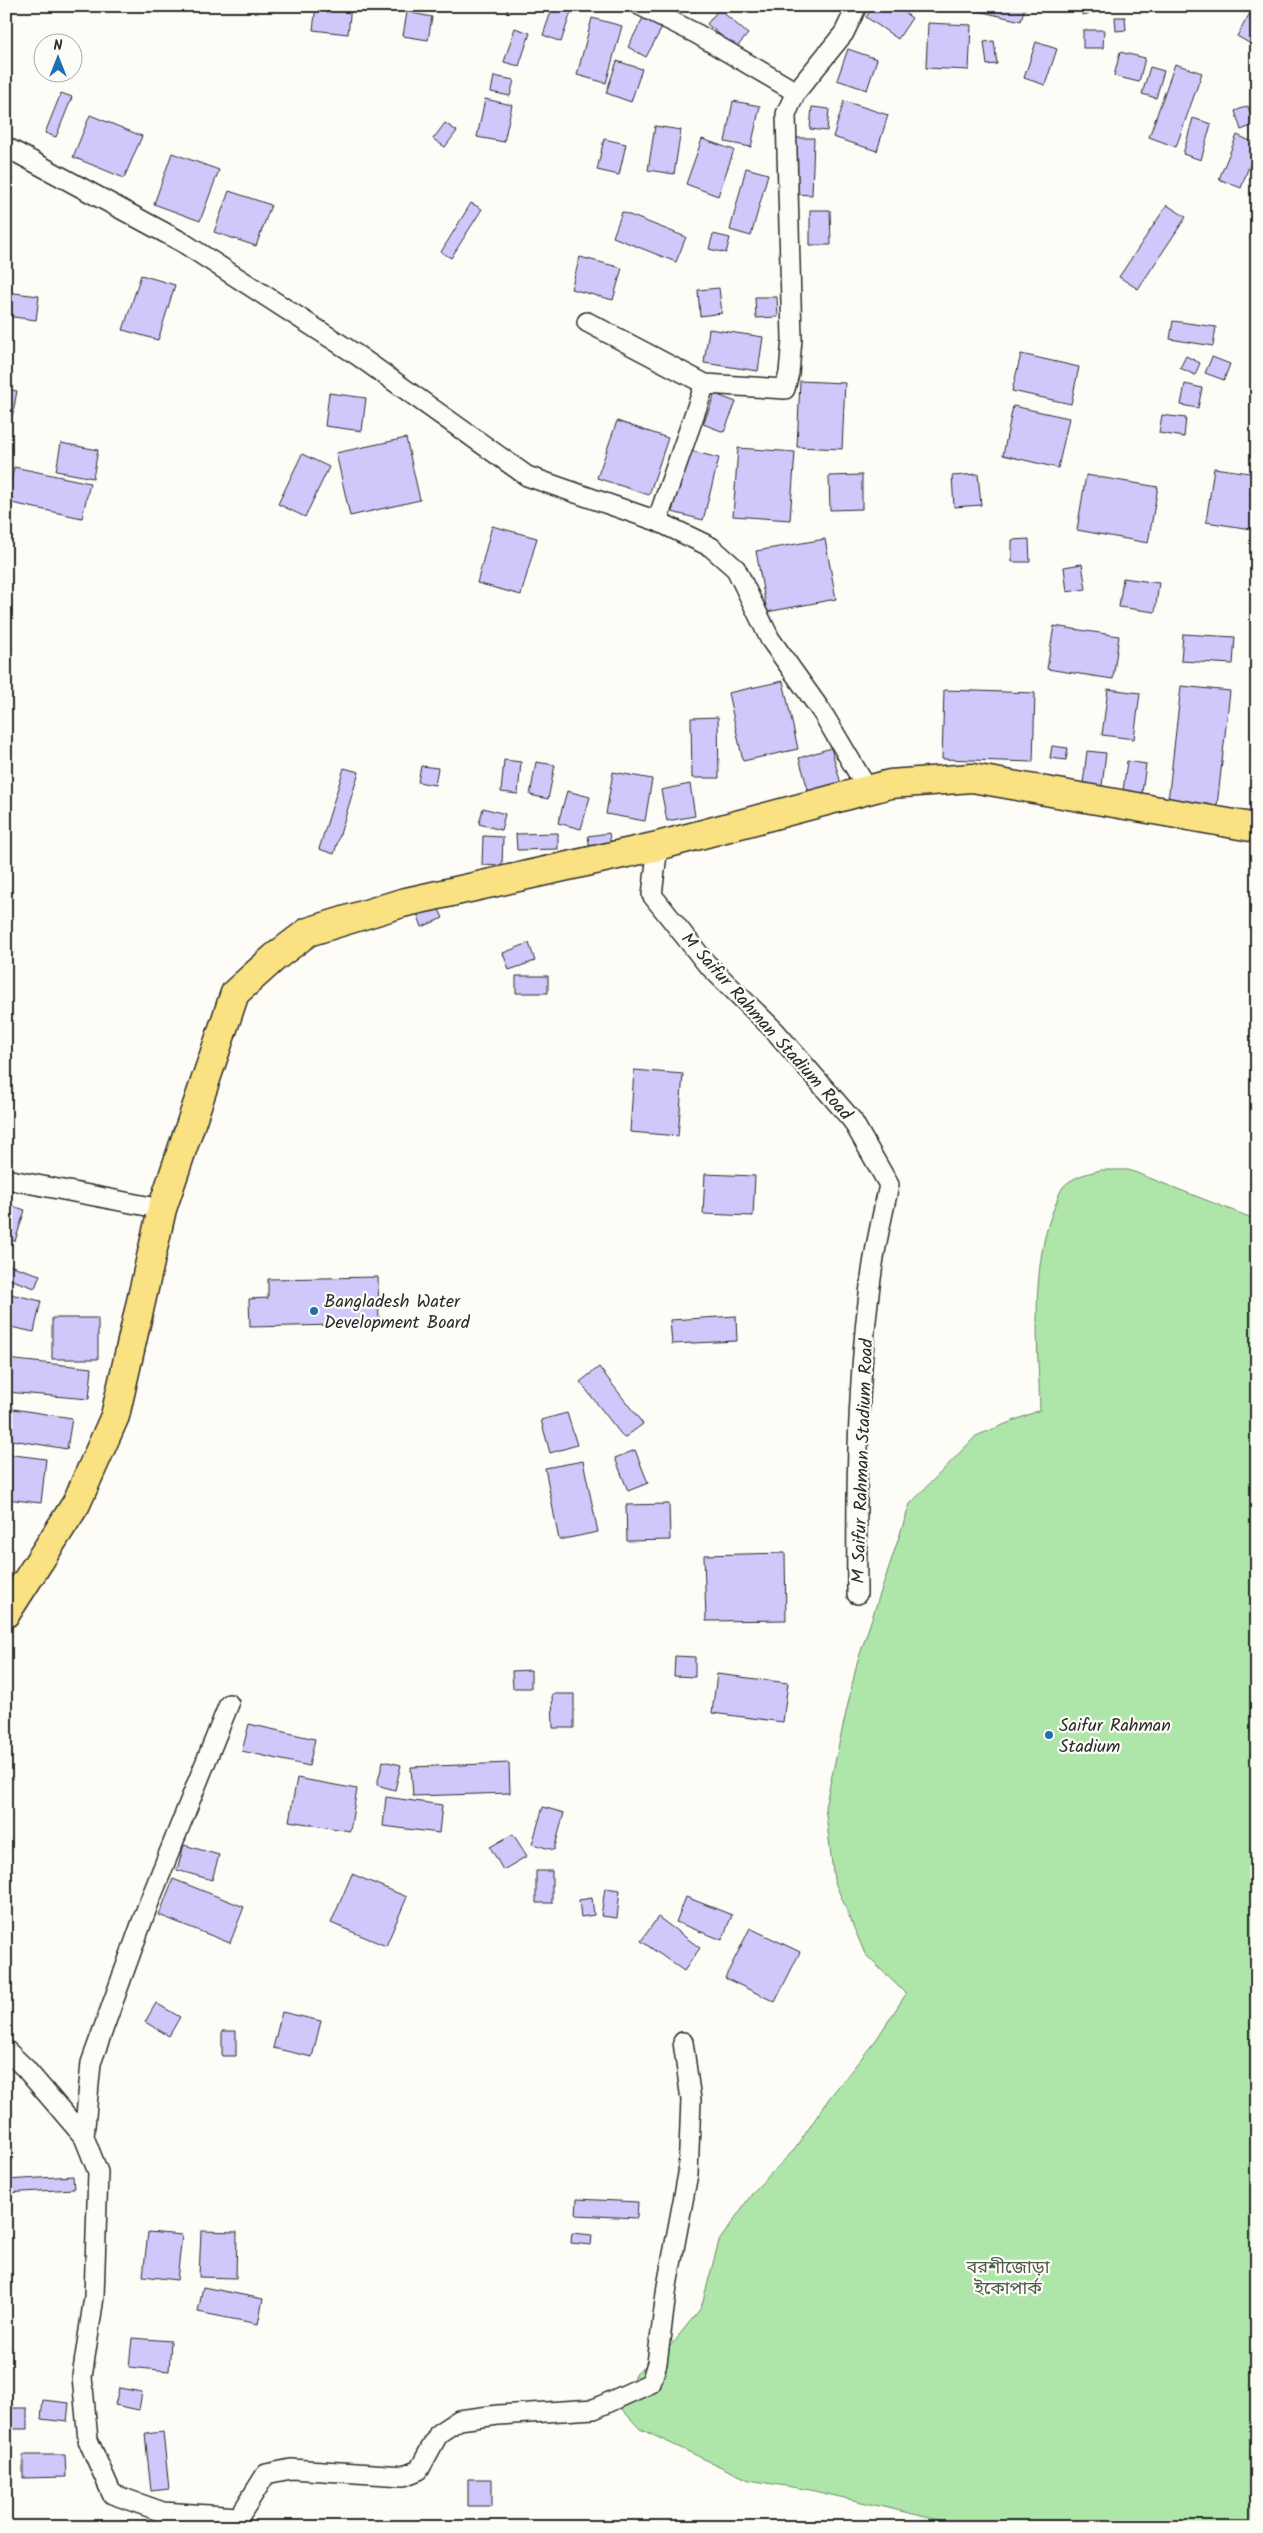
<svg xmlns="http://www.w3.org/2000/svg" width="1263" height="2533" viewBox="0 0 1263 2533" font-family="Kalam,'Noto Sans Bengali',sans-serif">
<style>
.green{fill:#aee6aa;stroke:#6c886a}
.building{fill:#cfc8fb;stroke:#2b2b2b}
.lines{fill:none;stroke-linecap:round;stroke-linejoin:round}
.minor-casing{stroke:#2b2b2b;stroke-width:22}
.trunk-casing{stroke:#2b2b2b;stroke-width:31}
.minor{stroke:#fdfcf7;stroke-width:19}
.trunk{stroke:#fae181;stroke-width:28}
.poi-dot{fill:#1f6fb2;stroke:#fdfcf7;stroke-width:2}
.labels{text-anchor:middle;stroke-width:4.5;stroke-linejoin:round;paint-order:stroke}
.street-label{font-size:18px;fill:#2b2b2b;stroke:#fdfcf7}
.poi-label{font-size:18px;fill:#2b2b2b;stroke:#fdfcf7;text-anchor:start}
.park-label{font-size:18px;fill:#4c5a4b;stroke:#fdfcf7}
</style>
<rect width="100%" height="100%" fill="#fdfcf7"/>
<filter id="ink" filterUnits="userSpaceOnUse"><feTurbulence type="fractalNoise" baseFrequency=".02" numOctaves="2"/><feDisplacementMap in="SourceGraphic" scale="10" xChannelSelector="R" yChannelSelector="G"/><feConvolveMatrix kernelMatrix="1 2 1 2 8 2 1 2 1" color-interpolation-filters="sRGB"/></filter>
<g filter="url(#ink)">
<path class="green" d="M1101 1170H1129L1257 1220V2527H969L810 2490 749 2480 640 2429 618 2405 635 2375 671 2345 701 2308 719 2241 754 2191 795 2149 830 2097 876 2040 906 1994 865 1954 834 1880 825 1807 857 1663 910 1504 976 1436 1040 1410C1038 1344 1029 1262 1057 1201 1058 1197 1060 1191 1063 1187 1072 1177 1088 1173 1101 1170Z"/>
<path class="building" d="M316 6H351L348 34 313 30Z
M496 6H510L509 10Z
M553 6H573L561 42 543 35Z
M686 6H699L695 12Z
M874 6H895L912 18 898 39 866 17Z
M957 6H1025L1021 21Z
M1081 6H1096L1097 12 1082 15Z
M1254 6H1257L1256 47 1237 36Z
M719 9 748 34 736 48 707 24Z
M407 12 432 17 428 40 403 36Z
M644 16 663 26 646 57 628 47Z
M1115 17H1125L1126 30 1116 31Z
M592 18 622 26 606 83 577 75Z
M928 23 971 25 969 70 926 68Z
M515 28 530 33 519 66 504 62Z
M1083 30H1104L1103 48H1083Z
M994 41 997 64 987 65 984 42Z
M1036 42 1057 49 1045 85 1024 78Z
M848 49 877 59 867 90 837 80Z
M1120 52 1145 58 1139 82 1114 76Z
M617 61 642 69 631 102 606 93Z
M1175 64 1202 73 1176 147 1149 137Z
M1150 67 1164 71 1156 98 1142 94Z
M494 76 514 80 510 96 491 92Z
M61 93 72 97 56 137 45 133Z
M485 99 512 105 504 142 477 137Z
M733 101 760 106 751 147 725 142Z
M844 101 888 115 877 151 833 137Z
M1248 106 1254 125 1241 130 1235 111Z
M812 107 829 109 827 131 810 129Z
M90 115 142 136 124 178 73 157Z
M1193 118 1211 124 1201 160 1183 154Z
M445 123 457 131 445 147 433 139Z
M655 126 681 130 674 174 648 170Z
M1237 135 1257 144 1241 188 1219 179Z
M794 138H814L812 195 793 194Z
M604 139 626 144 619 175 597 170Z
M702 139 734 150 718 196 686 184Z
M172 153 219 170 200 221 154 204Z
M746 168 768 174 751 236 730 230Z
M229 191 271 205 256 246 214 232Z
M471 203 482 209 451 258 441 252Z
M1167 205 1186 217 1138 289 1119 277Z
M810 210H830L831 245H810Z
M622 212 686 237 676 262 613 237Z
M713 234 730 238 726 253 709 249Z
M580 257 622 268 613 300 571 289Z
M141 275 175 285 158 340 123 330Z
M719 288 722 313 700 316 698 290Z
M6 292 39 296 36 320 6 316Z
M755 297H777L778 317 756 318Z
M1173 321 1216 327 1213 346 1170 339Z
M709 329 763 337 758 371 704 363Z
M1021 354 1079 367 1071 404 1012 391Z
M1186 356 1200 363 1195 375 1180 368Z
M1212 357 1230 364 1224 380 1205 373Z
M800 381 845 383 842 449 797 447Z
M1185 384 1202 388 1198 408 1181 405Z
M6 389 17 391 6 450Z
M329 393 366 398 362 431 325 426Z
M715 394 736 402 724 432 703 424Z
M1013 406 1069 418 1058 468 1003 455Z
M1162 415 1186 418 1184 437 1159 433Z
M617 421 668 438 649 495 597 478Z
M406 438 420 500 350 516 336 453Z
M61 443 98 450 93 478 56 471Z
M738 448 795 452 790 520 733 516Z
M687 450 719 458 703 520 672 512Z
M302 454 329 467 305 517 278 504Z
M14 467 90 483 82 518 7 502Z
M1214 468 1257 474V530L1206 522Z
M978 474 981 505 954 507 952 476Z
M862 475V509L830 510 829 476Z
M1086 475 1158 487 1148 543 1077 530Z
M492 526 537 538 521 595 477 583Z
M825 539 836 599 767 612 756 551Z
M1029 539 1030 562H1012V540Z
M1082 564 1086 589 1067 592 1064 567Z
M1123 578 1159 583 1155 612 1119 607Z
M1054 626 1119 636 1113 679 1047 669Z
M1183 634 1235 637 1233 664 1181 661Z
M1257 653V687H1255Z
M783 681 798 749 743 761 728 693Z
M1181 686 1230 691 1217 806 1168 801Z
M1108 689 1140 693 1134 739 1102 735Z
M944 690 1035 693 1033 762 942 759Z
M718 717 719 778H692L691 718Z
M1052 746 1068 748 1066 760 1050 758Z
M831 748 841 784 809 793 799 758Z
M1087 751 1106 753 1102 786 1083 784Z
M504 760 521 762 518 794 501 792Z
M1127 761 1146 764 1142 793 1123 791Z
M536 762 555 765 548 799 530 795Z
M421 766 438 768 435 785 418 782Z
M344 768 359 772 334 854 319 849Z
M613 772 652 779 645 821 606 814Z
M1257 782V802L1253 801Z
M690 784 695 816 667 821 661 790Z
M567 791 590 797 581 829 558 823Z
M483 808 505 814 501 830 479 824Z
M558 833V849L517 850 516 834Z
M609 833 611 846 590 849 588 836Z
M483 836 503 837 502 866 482 865Z
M437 905 443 918 422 927 417 913Z
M529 943 535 961 509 970 503 953Z
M516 976H548V993H516Z
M634 1070 683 1074 678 1136 630 1132Z
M705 1174 755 1176 753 1216 703 1214Z
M6 1204 25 1210 15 1241 6 1238Z
M6 1264 40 1275 35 1288 6 1278Z
M378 1277 379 1324 250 1327 249 1299 268 1298V1279Z
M6 1293 41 1301 34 1332 6 1326Z
M736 1316 737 1341 672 1344 670 1320Z
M52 1318H98V1359H52Z
M6 1359 92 1368 89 1399 6 1392Z
M599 1367 643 1424 624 1438 580 1382Z
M7 1408 72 1418 67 1449 6 1439Z
M567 1413 577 1445 550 1453 541 1420Z
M635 1450 648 1483 628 1491 615 1458Z
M6 1454 46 1459 41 1503 6 1499Z
M583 1461 598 1532 559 1540 545 1468Z
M669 1504 670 1540 627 1541 626 1505Z
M785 1553 786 1620 706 1621 704 1555Z
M675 1656 695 1657V1677L674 1676Z
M531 1670V1688H513L512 1671Z
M717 1674 788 1683 783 1722 712 1713Z
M552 1694H574V1728H553Z
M249 1724 315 1739 309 1766 242 1751Z
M383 1761 401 1765 395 1790 377 1785Z
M509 1763 510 1793 413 1796 411 1767Z
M297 1778 357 1789 350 1831 289 1821Z
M386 1797 442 1805 439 1833 383 1826Z
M543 1807 564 1813 554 1850 532 1844Z
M513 1834 527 1856 503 1870 490 1847Z
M184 1845 219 1855 212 1880 177 1870Z
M536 1871H552V1903H536Z
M352 1874 407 1897 386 1946 331 1923Z
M173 1879 244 1907 230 1943 159 1915Z
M605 1888 620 1890 617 1918 601 1916Z
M686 1897 732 1915 722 1940 676 1922Z
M592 1898 594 1915 581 1917 579 1900Z
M658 1917 700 1948 684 1971 641 1941Z
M750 1928 800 1952 775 2002 725 1978Z
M156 2003 180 2017 169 2036 145 2022Z
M282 2012 321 2021 312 2057 273 2048Z
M222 2031H236V2056H222Z
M73 2176 74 2189 6 2193V2180Z
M577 2199 638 2202 637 2218 576 2215Z
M201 2231 237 2232 236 2278 199 2277Z
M148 2232 182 2235 177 2280 143 2276Z
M572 2233 592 2235 591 2245 571 2243Z
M203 2287 263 2299 258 2324 198 2312Z
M132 2338 171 2341 169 2371 129 2367Z
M119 2388 142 2392 139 2410 115 2405Z
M43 2400 69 2403 67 2422 41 2419Z
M6 2408H27V2429H6Z
M163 2432 169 2489 151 2491 145 2434Z
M23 2455H65L66 2477 23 2478Z
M468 2479H492V2506H468Z"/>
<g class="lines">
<g class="minor-casing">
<path id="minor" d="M641 6 697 34 796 92
M6 147 182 242 357 355 527 476 657 521 711 547 736 569 770 639 822 712 868 790
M587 322 705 384 785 389 789 373 792 339 786 114 796 92 844 33 857 6
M657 521 705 384
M658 846 652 895 706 963 775 1031 852 1120 889 1185C883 1213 876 1242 872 1271 857 1377 856 1486 857 1594
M6 1179 162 1209
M6 2050 25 2068 84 2137 98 2172 94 2297 82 2377 88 2440 112 2494 163 2512 239 2517 241 2527
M84 2137 91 2063 148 1905 229 1704
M239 2517 266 2474 291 2469 404 2476 419 2470 439 2433 459 2420 498 2415 594 2409 651 2383 657 2363 667 2286 688 2174 691 2100 683 2042"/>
</g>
<g class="trunk-casing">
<path id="trunk" d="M6 1613 76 1504 115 1416 162 1209 235 993 275 957 308 932 402 903 658 846 890 784 972 778 1257 828"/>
</g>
<use href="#minor" class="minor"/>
<use href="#trunk" class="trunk"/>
</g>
</g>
<g class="poi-dot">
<circle cx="314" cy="1311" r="5"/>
<circle cx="1049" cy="1735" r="5"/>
</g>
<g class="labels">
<g class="street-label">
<text transform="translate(767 1026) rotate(48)" y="6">M Saifur Rahman Stadium Road</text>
<text transform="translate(862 1461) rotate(-88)" y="6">M Saifur Rahman Stadium Road</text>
</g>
<g class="poi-label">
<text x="324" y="1307">Bangladesh Water<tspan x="324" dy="21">Development Board</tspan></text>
<text x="1059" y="1731">Saifur Rahman<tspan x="1059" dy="21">Stadium</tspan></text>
</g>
<g class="park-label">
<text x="1008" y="2273">বরশীজোড়া<tspan x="1008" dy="21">ইকোপার্ক</tspan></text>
</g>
</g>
<rect width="1263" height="2533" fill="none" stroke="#fdfcf7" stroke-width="25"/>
<rect x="12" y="12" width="1238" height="2508" fill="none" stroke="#2b2b2b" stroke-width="2" filter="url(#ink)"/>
<g transform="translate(58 58)"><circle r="24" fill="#fdfcf7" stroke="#a9a8a5"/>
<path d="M0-4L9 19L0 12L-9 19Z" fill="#1f6fb2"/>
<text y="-8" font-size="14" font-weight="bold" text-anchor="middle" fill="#2b2b2b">N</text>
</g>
</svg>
